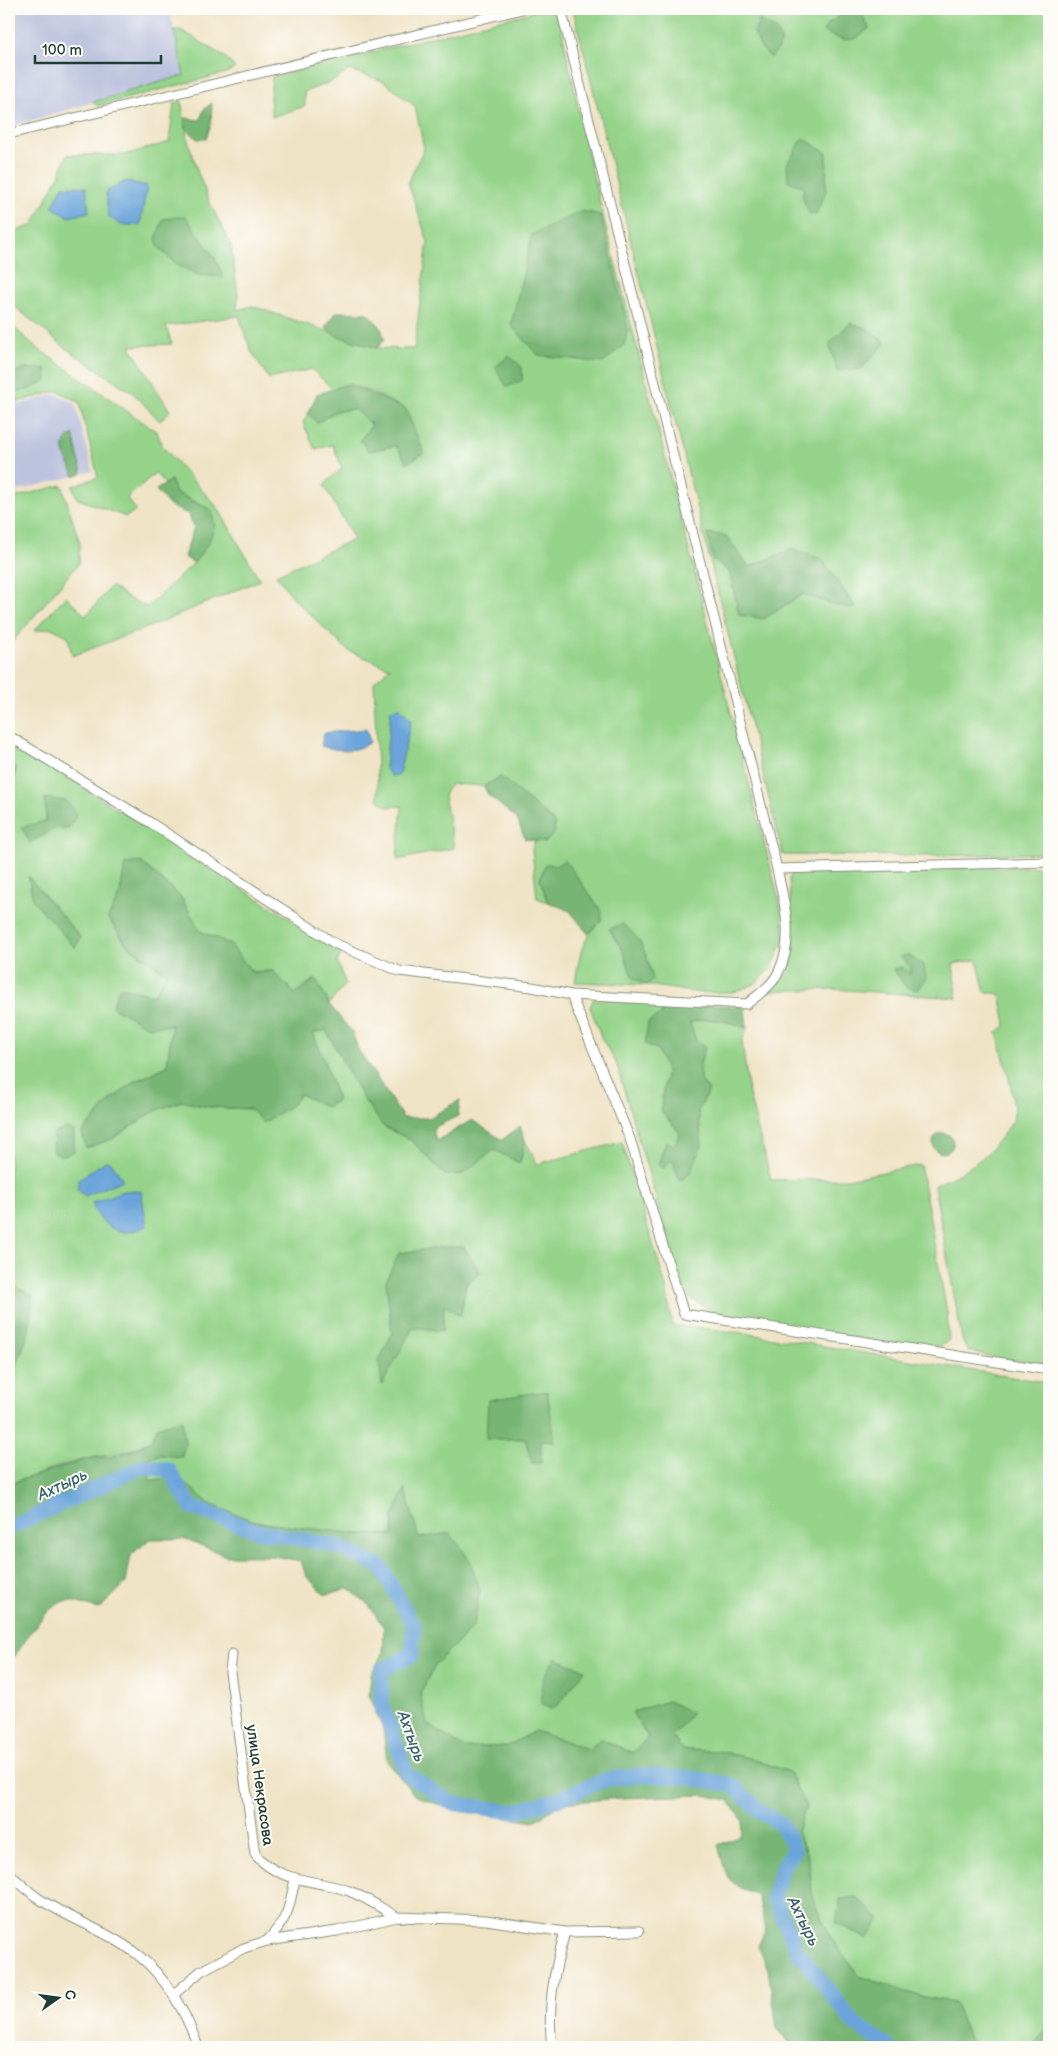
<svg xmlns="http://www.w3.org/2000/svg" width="1058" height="2056" viewBox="0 0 1058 2056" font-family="'Balsamiq Sans',sans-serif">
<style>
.industrial{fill:#bdc3de}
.green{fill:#94d389;stroke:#5a885e}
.forest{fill:#77b575;stroke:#4b7954}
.water{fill:#6ba4da;stroke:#457087}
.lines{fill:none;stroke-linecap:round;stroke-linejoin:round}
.river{stroke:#6ba4da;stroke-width:15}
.street-casing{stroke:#87907c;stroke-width:11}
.street{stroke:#fff;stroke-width:9}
.labels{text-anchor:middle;stroke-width:4;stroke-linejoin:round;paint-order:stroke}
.street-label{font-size:15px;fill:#1f3d34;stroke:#fdfcf7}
.water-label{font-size:16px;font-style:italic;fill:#3a616e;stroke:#fdfcf7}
</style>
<rect width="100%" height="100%" fill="#fdfcf7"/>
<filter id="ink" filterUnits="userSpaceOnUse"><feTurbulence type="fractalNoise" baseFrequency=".02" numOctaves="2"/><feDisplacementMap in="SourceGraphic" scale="10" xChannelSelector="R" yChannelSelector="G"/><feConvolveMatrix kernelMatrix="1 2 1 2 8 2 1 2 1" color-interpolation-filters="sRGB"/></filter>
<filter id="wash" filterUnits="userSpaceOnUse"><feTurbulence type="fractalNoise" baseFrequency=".0096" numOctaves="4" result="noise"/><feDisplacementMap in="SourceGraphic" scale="20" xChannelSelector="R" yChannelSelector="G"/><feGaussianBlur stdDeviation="1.12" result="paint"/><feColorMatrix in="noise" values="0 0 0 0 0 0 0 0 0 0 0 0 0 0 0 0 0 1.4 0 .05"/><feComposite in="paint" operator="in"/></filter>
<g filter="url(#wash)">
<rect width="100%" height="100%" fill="#efe3c5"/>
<path class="industrial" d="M9 9H169L185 75 9 127Z
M56 394 75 403 93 471 9 493V407Z"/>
<path class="green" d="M573 9H1049V853L933 856 783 855Z
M552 10 559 18 594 180 781 908 785 938 772 968 755 984 734 992 701 993 645 985 575 982C580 954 580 942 601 921L540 879 548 902 537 898 532 850 535 839 546 842 501 777 484 786 451 784 444 795 454 848 397 860 402 806 387 807 378 799 374 682 390 668 347 650 296 601 276 575 354 539 324 485 342 468 333 445 315 449 303 423 308 414 317 423 336 411 354 409 372 425 406 409 373 393 348 384 332 389 312 369 269 379 251 351 239 316 166 326 172 344 130 346 170 411 160 421 133 393 67 349 9 302V233L32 226 59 176 67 155H124L169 142 174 104 181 100 188 141 198 173 210 203 231 245 238 295 237 310 252 306 377 348 414 349 428 242 408 183 424 148 415 106 383 81 349 70 335 80 304 92 305 106 272 117 270 98 272 77 536 11Z
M174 30H181L225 57 235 68 226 73 97 106 93 102 184 75Z
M9 323 37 348 157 432 162 446 218 508 260 580 144 629 72 656 68 636 51 628 34 631 66 596 86 616 111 586 128 598 147 607 194 563 209 542 211 510 175 492 171 480 165 484 155 473 127 498 136 510 126 517 78 499 72 486 98 477 79 402 58 391 9 404Z
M62 485 80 544 79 563 9 646V499Z
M9 740 342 952 337 962 346 984 329 1004 316 979 305 985 295 994 273 971 252 972 230 944 200 931 181 897 125 864 120 894 108 918 127 945 167 974 154 995 172 1025 167 1066 132 1083 109 1102 82 1132 86 1147 112 1139 155 1111 181 1101 209 1107 250 1109 293 1104 300 1094 327 1107 338 1100C329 1078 323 1054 313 1033L327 1030 362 1097 384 1127 411 1140 445 1175 494 1150 520 1163 525 1140 537 1164 622 1142 666 1287 672 1325 744 1333 1049 1383V2027L1031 2047H972L955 2003 919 1996 859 1976 831 1938 812 1900 809 1860 797 1831 806 1807 789 1772 749 1758 719 1751 683 1750 672 1736 692 1712H633L648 1737 632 1753 601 1739 589 1749 535 1731 508 1746 464 1748 427 1724 420 1692 436 1664 474 1626 450 1533 419 1538 405 1490 393 1517V1535C343 1534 253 1529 210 1504 184 1489 186 1474 150 1481L148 1458 159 1455 151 1441C127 1453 116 1453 91 1458 64 1463 35 1476 9 1484Z
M1049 866V1365L988 1356 967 1350 962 1339 934 1185C963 1174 986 1159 1004 1133 1006 1130 1011 1125 1013 1120 1018 1102 1002 1053 997 1033L1006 1024 1000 994 985 992 977 960 953 964 957 998 833 989 769 991 788 973 794 953 789 878 794 872Z
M594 999 665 1002 661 1015 657 1049 667 1071 662 1096V1112L680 1133 674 1146 666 1142 672 1158 702 1146 698 1111 709 1090C694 1078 700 1063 705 1047L696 1041 690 1023C709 1015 728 1022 747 1028L742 1041 749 1095 771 1180 847 1179 920 1165 947 1312 949 1340 942 1346 921 1348 768 1324 709 1310 687 1296 673 1257 616 1063 602 1039 590 1007Z"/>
<path class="forest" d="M850 9C861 9 865 20 869 28 854 46 840 40 823 31L829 23Z
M759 20 776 30 782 43 771 58 761 48 754 33Z
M212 103 211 124 206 139H197L186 128 185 118 200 120 204 109Z
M803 138 827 153 826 191 816 215 809 213 802 196 804 187 788 181 787 164Z
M582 211 601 215 628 328 624 345 603 363 538 355 511 325 532 235Z
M185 216 215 258 223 277 199 275 177 265 158 247 156 239 163 219Z
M336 312 367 313 380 326 385 340 377 348 337 336 325 328Z
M850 323 869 329 885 343 861 369 837 371 829 344Z
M509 356 522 367V380L507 387 495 367Z
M46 368 47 380 28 390 9 392V374L23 369Z
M348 384 406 409 424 453 407 463 396 446 368 451 360 440 372 425 354 409 336 411 317 423 308 414 317 394Z
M73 434 82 473 74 476C68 458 55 447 73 434Z
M171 480 175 492 211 510 215 525 209 542 194 563 184 557 194 527 188 514 170 506 156 490Z
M707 533 726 536 749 567 792 549 822 559 856 608 838 606 803 594 764 619 739 615 729 571 713 560Z
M9 763 16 768 9 807Z
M501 777 554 822 555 832 546 842 525 839 517 819 488 795 484 786Z
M45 798 67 801 77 814 69 828 54 829 30 843 22 827 46 821Z
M565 860 602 912 601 921 588 934 570 911 548 902 540 879 545 864 557 865Z
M141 862 181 897 200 931 230 944 252 972 273 971 295 994 316 979 329 1004 352 1032 358 1049 403 1118H429L460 1100 458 1116 433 1128 436 1141 472 1120 502 1140 520 1126 525 1140 520 1163 494 1150 463 1174 445 1175 411 1140 384 1127 362 1097 326 1030 313 1033C323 1054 329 1078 338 1100L326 1107 300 1094 293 1104 263 1123 250 1109 209 1107 181 1101 155 1111 112 1139 86 1148 82 1133 109 1102 132 1083 167 1066 172 1025 148 1027 112 1007 119 987 154 995 167 974 127 945 108 918 120 894 125 864Z
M28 876 81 938 75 948 33 900Z
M622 924C642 936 648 959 653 980L645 985 632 977 623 951 609 929Z
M907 955 924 965 926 979 918 990 906 987 893 969 901 967 910 974 911 967 900 957Z
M665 1002 745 1007 747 1028C729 1022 709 1015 690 1023L696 1041 705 1047C700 1063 694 1078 709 1090L698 1111 702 1146 690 1173 680 1181 672 1159 664 1168 658 1164 666 1141 674 1146 680 1133 662 1112V1096L667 1071 657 1049 645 1044 648 1022 661 1015Z
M67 1128 74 1131V1151L62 1156 53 1152 54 1133Z
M933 1143a10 10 0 1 1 20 0a10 10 0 1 1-20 0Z
M445 1247H464L481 1273 466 1283 461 1316 444 1305 443 1331 413 1327 382 1385 379 1361 392 1333 386 1281 399 1253Z
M9 1284 33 1296 29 1331 16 1368 9 1370Z
M547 1391 555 1441 541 1440V1463H532L525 1439H486L488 1400Z
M182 1419 185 1442 182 1457 159 1455 148 1458 150 1481 164 1478 184 1482 210 1504 256 1522 357 1534 393 1535V1517L405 1489 419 1538 450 1533 470 1560 480 1590 474 1626 436 1664 420 1693 427 1724 465 1748 508 1746 535 1731 589 1749 601 1739 632 1753 648 1737 632 1712 668 1701 692 1713 672 1736 683 1750 719 1751 749 1758 789 1772 806 1807 797 1831 809 1860 813 1900 831 1938 859 1976 919 1996 955 2003 972 2047H793L777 2028 768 1969 758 1946 766 1929 758 1896C725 1883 727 1878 718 1845L741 1836 743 1821 728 1800 704 1795 622 1798 562 1803 533 1822 449 1808 415 1796 387 1761 383 1729 369 1697 371 1674 383 1654 384 1628 369 1605 348 1588 325 1595 306 1576 301 1561 273 1556H226L186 1539H150L131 1555 126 1583 99 1609C89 1607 79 1602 69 1601 48 1598 21 1650 9 1664V1541L12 1539 9 1537V1484L90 1458 113 1456 133 1450 151 1441 157 1427Z
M555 1658 585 1670 559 1704 551 1709 542 1705V1681Z
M856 1897 880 1919 867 1939 836 1923 840 1899Z
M1049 2027V2047H1031Z"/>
<path class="water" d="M126 181 147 186 140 225H121L108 216 106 192Z
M63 186 86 187 89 212 70 217 52 207Z
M400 708 411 720 399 775 391 776 385 768 391 710Z
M366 729 370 742C354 753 340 751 321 746L324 733Z
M106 1161 111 1162 123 1180 85 1196 77 1189 79 1179Z
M123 1191H141L147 1226C141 1228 133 1232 127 1232 110 1232 96 1218 92 1203Z"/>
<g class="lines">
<path class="river" d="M9 1528 144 1466 169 1470 191 1507 257 1531 336 1546 381 1567 414 1626 412 1655 382 1670 381 1703 407 1774 451 1803 513 1812 558 1799 607 1779 644 1775 691 1778 732 1785 760 1811 782 1825 794 1850 783 1866 773 1897 798 1952 854 2023 888 2047"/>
</g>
</g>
<g filter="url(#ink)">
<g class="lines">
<g class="street-casing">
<path id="street" d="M561 9 777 869 1049 862
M9 134 522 9
M9 736 151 823 334 943 399 971 532 987 571 995 747 1004C758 995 774 984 779 971 795 938 784 903 777 869
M571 995 630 1139 684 1314 1049 1370
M232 1654 230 1672 255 1854C278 1883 316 1879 349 1891 365 1897 381 1908 397 1917
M9 1873C19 1882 30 1893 41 1900 72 1920 109 1932 138 1955 166 1977 187 2014 198 2047
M267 1941C288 1918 289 1910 295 1879
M173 1995 201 1971 244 1948 267 1941 337 1931 397 1917 486 1920 565 1932 639 1931
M552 2047C547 2007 554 1971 565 1932"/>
</g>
<use href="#street" class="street"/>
</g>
</g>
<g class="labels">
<g class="street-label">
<text transform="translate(260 1785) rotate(82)" y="5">улица Некрасова</text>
</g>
<g class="water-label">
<text transform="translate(62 1484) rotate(-25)" y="6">Ахтырь</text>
<text transform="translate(412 1736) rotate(70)" y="6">Ахтырь</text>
<text transform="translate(804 1921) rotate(64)" y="6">Ахтырь</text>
</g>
</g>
<rect width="1058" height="2056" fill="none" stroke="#fdfcf7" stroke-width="30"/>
<g transform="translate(58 1998) rotate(76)" stroke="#fdfcf7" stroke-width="4" paint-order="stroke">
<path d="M0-4L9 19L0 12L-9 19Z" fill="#1f3d34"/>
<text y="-8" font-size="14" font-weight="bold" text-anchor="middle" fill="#1f3d34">С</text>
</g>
<path d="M35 55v8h126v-8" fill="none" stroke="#1f3d34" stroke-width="2.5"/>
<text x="42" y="55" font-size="15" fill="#1f3d34" stroke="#fdfcf7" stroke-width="4" paint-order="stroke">100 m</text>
</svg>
